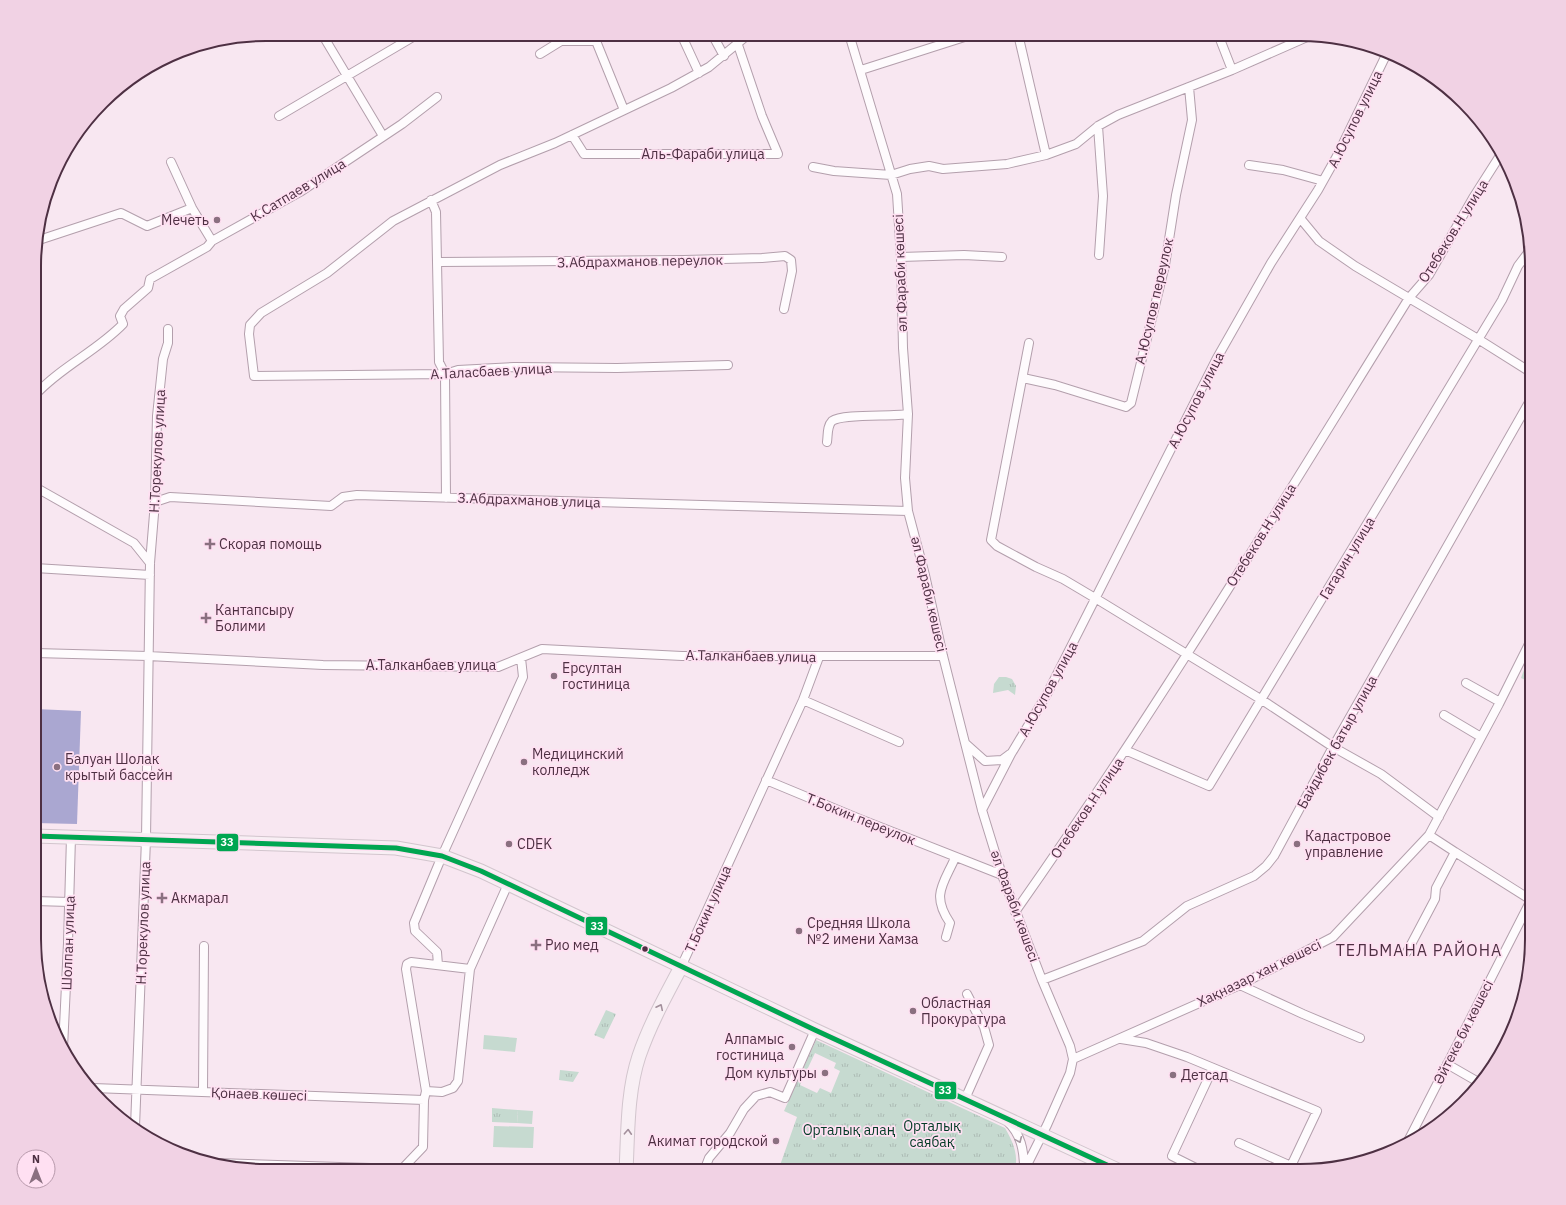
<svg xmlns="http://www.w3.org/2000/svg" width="1566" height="1205" viewBox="0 0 1566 1205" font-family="'IBM Plex Sans',sans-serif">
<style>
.grass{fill:url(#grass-tufts);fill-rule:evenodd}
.pitch{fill:#c6dad0}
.water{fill:#aaa7d1}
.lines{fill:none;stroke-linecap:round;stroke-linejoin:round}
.minor-casing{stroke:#b39fac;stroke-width:10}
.primary-casing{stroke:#d2c5cd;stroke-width:15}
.minor{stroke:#fefbfd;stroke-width:8}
.primary{stroke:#f8eff4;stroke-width:13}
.bus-1-casing{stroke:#ffe0f2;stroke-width:8}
.bus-1{stroke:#00a651;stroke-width:5}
.oneway{stroke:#a3909c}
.oneway2{stroke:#a696a0}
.poi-dot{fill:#8a7080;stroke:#ffe0f2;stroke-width:1.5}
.bus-dot{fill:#4e3043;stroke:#ffe0f2;stroke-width:1.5}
.labels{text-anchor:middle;stroke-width:3.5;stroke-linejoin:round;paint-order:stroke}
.street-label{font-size:14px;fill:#4e3043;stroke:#ffe0f2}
.poi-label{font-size:14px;fill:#4e3043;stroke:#ffe0f2;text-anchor:start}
.park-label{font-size:14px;fill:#033b26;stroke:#ffe0f2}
.quarter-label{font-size:16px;letter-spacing:1px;fill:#4e3043;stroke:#ffe0f2}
.rim{fill:none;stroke:#4e3043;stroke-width:2}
.line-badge{stroke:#ffe0f2;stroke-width:1.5}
.badge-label{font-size:11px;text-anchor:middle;font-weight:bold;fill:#fff}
</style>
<defs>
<pattern id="grass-tufts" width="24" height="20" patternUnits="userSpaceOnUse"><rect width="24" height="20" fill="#c6dad0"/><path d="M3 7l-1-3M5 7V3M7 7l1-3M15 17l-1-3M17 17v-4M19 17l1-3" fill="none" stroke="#acbbb4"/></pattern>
</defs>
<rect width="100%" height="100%" fill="#f8e7f1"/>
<path class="grass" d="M1532 648V683L1521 678Z
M999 677H1006L1012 679 1016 686 1015 695 1008 690 993 693 994 684Z
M606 1010 616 1014 604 1039 594 1035Z
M816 1040 1005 1128C1012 1140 1020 1156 1014 1171H778L797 1117 784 1111ZM815 1053 836 1063 834 1068 840 1071 831 1093 820 1088 817 1093 800 1085Z
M560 1070 579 1072 573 1082 559 1080Z
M492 1108 518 1110 517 1123 492 1122Z"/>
<path class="pitch" d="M484 1035 517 1038 515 1052 483 1049Z
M518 1110 533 1111 532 1124 517 1123Z
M494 1126 534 1127 533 1148 493 1147Z"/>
<path class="water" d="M35 709 81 711 77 824 35 823Z"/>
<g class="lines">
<g class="minor-casing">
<path id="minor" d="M322 34 383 136
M681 34 699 73
M712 34 724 56
M849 34 897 194 901 257 903 348 908 414 905 478 908 511 925 575 943 656 982 810 1002 875 1042 980 1070 1046 1073 1059 1070 1073 1047 1125 1024 1171
M1018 34 1046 155
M1218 34 1232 70 1314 34
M540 54 561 41H596L624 110
M861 70 974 34
M279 116 418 34
M1098 126 1103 196 1099 255
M572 135 584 154H778L762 116 738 45
M171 162 192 208
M1249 165 1283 170 1323 181
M813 167 834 171 891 175 910 169 929 166 943 169 1007 164 1046 155 1076 144 1098 126 1118 115 1232 70
M431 200 436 212 439 362 445 374 446 498
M1300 218 1319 241 1355 266 1478 339 1532 373
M36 241 121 213 147 226 192 208 212 241 300 192 402 124 437 97
M901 257 964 255 1002 257
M439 262 684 260 762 258 785 256 791 260 792 271 784 309
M1029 343 991 540 997 546 1036 567 1063 579 1095 598 1262 700 1333 747 1381 774 1439 817
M728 365 617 368 514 367 458 370 445 374 254 376 249 334 250 325 261 313 327 273 393 221 500 165 555 143 671 88 709 67 749 34
M1023 378 1055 385 1126 407 1131 403 1165 265 1176 195 1192 120 1189 87
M36 394C62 366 97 351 123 324L120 316 124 309 148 288 150 279 207 247 212 241
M827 442C828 435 827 426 832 421 843 413 892 417 908 414
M35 487 134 543 150 563
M155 502 170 497 331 506 343 497 357 495 908 511
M35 568 150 575
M35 653 148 656 323 665 498 667 542 649 682 656H943
M1466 683 1500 702
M803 700 899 742
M1444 715 1481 737
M966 744 985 761 1002 760 1010 754
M1125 750 1209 786 1502 300 1518 266 1530 250
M766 780 860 819 1002 875
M982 810 1011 754 1047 694 1217 358 1271 263 1318 190 1337 156 1388 51
M1429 835 1455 852
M35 901 69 902
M1015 912C1155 713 1281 504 1409 298L1429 275 1473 198 1501 154
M946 937 950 923C931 895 943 885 955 858
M1407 952 1435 899 1436 888 1455 852 1531 900
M438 965 437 952 415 931 414 923 442 856 523 677 521 658
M682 965 803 700 819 657
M1042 980 1143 941 1187 906 1254 876 1266 866 1274 856 1333 747 1532 397
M1240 985 1303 1014 1360 1038
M1121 1039 1146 1043 1187 1057 1317 1111 1291 1166 1239 1143
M63 1048 68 943 71 837
M1073 1059 1240 985 1333 937 1429 835 1499 704 1532 638
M1447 1064 1480 1083
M93 1088 424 1100
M426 1091 406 969 407 964 411 962 470 969
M203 1092 204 946
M965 1099 989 1045 984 1027 967 994
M1007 1121C1021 1134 1024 1150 1024 1169
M135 1127 146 839 150 563 155 502 157 416 163 359 168 343V329
M1406 1145 1532 898
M217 1163 402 1169V1171
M402 1169 423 1147 424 1100 426 1091 442 1092 453 1088 458 1081 470 969 508 884
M704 1171 709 1158 730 1133 744 1109 756 1096 770 1092 785 1098 815 1030
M1202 1171 1172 1156 1213 1068"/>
</g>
<g class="primary-casing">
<path id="primary" d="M35 836 396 848 442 856 481 871 815 1030 1120 1171
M626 1171C628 1133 627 1092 639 1056 650 1024 666 995 682 965"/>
</g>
<use href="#minor" class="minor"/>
<use href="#primary" class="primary"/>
<g class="bus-1-casing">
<path id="bus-1" d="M35 836 396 848 442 856 481 871 815 1030 1120 1171"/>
</g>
<use href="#bus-1" class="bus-1"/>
</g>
<defs><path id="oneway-chevron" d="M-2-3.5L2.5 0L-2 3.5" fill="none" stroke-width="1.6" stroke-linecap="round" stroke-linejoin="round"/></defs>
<g class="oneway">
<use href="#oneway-chevron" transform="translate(660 1007) rotate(-64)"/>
<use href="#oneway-chevron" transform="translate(628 1132) rotate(-87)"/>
</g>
<use class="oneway2" href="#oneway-chevron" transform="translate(1019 1140) rotate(66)"/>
<g class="poi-dot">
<circle cx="217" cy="220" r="4"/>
<path d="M208 538h4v4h4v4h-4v4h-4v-4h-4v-4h4z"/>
<path d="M204 612h4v4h4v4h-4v4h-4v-4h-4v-4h4z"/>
<circle cx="554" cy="676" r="4"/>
<circle cx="524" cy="762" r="4"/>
<circle cx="57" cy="767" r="4"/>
<circle cx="509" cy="844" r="4"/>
<circle cx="1297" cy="844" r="4"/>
<path d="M160 892h4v4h4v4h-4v4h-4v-4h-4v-4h4z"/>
<circle cx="799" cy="931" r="4"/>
<path d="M534 939h4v4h4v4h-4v4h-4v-4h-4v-4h4z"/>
<circle cx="913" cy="1011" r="4"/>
<circle cx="792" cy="1047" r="4"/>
<circle cx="825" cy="1073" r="4"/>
<circle cx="1173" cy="1075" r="4"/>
<circle cx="776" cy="1141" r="4"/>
</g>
<circle class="bus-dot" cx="645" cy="949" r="3.5"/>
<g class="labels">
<g class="street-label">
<text transform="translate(1355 119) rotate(-64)" y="5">А.Юсупов улица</text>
<text x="703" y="159">Аль-Фараби улица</text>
<text transform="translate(298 190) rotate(-31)" y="5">К.Сатпаев улица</text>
<text transform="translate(1453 231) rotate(-58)" y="5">Отебеков.Н улица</text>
<text transform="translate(640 261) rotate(-1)" y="5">З.Абдрахманов переулок</text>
<text transform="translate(900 273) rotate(-92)" y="5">әл Фараби көшесі</text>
<text transform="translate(1154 301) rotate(-77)" y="5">А.Юсупов переулок</text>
<text transform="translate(491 371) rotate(-3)" y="5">А.Таласбаев улица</text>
<text transform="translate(1196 400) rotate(-63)" y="5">А.Юсупов улица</text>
<text transform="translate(157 451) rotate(-87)" y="5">Н.Торекулов улица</text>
<text transform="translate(529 500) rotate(2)" y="5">З.Абдрахманов улица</text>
<text transform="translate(1261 535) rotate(-58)" y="5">Отебеков.Н улица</text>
<text transform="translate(1347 558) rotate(-59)" y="5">Гагарин улица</text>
<text transform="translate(929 594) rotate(77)" y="5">әл Фараби көшесі</text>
<text transform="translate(751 656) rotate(1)" y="5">А.Талканбаев улица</text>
<text x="431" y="670">А.Талканбаев улица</text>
<text transform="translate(1048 689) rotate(-61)" y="5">А.Юсупов улица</text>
<text transform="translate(1337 742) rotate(-61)" y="5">Байдибек батыр улица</text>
<text transform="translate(1087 808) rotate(-56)" y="5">Отебеков.Н улица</text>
<text transform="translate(861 819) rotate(22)" y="5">Т.Бокин переулок</text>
<text transform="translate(1015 906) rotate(70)" y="5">әл Фараби көшесі</text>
<text transform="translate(708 909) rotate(-66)" y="5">Т.Бокин улица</text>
<text transform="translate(143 923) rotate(-88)" y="5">Н.Торекулов улица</text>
<text transform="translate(68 943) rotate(-88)" y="5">Шолпан улица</text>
<text transform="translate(1259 973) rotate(-26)" y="5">Хақназар хан көшесі</text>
<text transform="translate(1463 1032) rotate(-63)" y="5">Әйтеке би көшесі</text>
<text transform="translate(259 1094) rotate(2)" y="5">Қонаев көшесі</text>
</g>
<g class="poi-label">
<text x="209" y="225" text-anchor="end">Мечеть</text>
<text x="219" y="549">Скорая помощь</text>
<text x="215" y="615">Кантапсыру<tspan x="215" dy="16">Болими</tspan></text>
<text x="562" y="673">Ерсултан<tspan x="562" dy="16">гостиница</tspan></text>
<text x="532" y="759">Медицинский<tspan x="532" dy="16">колледж</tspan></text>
<text x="65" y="764">Балуан Шолак<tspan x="65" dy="16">крытый бассейн</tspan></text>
<text x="1305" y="841">Кадастровое<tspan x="1305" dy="16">управление</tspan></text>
<text x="517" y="849">CDEK</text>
<text x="171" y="903">Акмарал</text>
<text x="807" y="928">Средняя Школа<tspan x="807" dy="16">№2 имени Хамза</tspan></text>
<text x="545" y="950">Рио мед</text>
<text x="921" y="1008">Областная<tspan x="921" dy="16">Прокуратура</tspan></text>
<text x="784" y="1044" text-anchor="end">Алпамыс<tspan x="784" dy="16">гостиница</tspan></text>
<text x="817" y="1078" text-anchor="end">Дом культуры</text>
<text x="1181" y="1080">Детсад</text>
<text x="768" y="1146" text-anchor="end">Акимат городской</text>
</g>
<g class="park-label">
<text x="932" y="1131">Орталық<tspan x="932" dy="16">саябақ</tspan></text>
<text x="849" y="1135">Орталық алаң</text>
</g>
<g class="quarter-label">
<text x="1419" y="956">ТЕЛЬМАНА РАЙОНА</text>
</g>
</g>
<path d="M0 0H1566V1205H0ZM266 41H1300A225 225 0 0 1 1525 266V939A225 225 0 0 1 1300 1164H266A225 225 0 0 1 41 939V266A225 225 0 0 1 266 41Z" fill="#f1d2e4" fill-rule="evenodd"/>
<path class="rim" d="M266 41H1300A225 225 0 0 1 1525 266V939A225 225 0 0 1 1300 1164H266A225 225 0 0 1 41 939V266A225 225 0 0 1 266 41Z"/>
<g class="line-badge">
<rect x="216" y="833" width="23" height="19" rx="4" fill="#00a651"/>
<rect x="585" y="916" width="23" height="20" rx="4" fill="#00a651"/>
<rect x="934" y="1081" width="23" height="19" rx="4" fill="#00a651"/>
</g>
<g class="badge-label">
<text x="227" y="846">33</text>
<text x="597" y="930">33</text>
<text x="945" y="1094">33</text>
</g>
<g transform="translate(36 1169)"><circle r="19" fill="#ffe0f2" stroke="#b89aac"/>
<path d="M0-3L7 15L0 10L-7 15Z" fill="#8a7080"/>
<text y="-6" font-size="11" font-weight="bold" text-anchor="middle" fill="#4e3043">N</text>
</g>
</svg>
